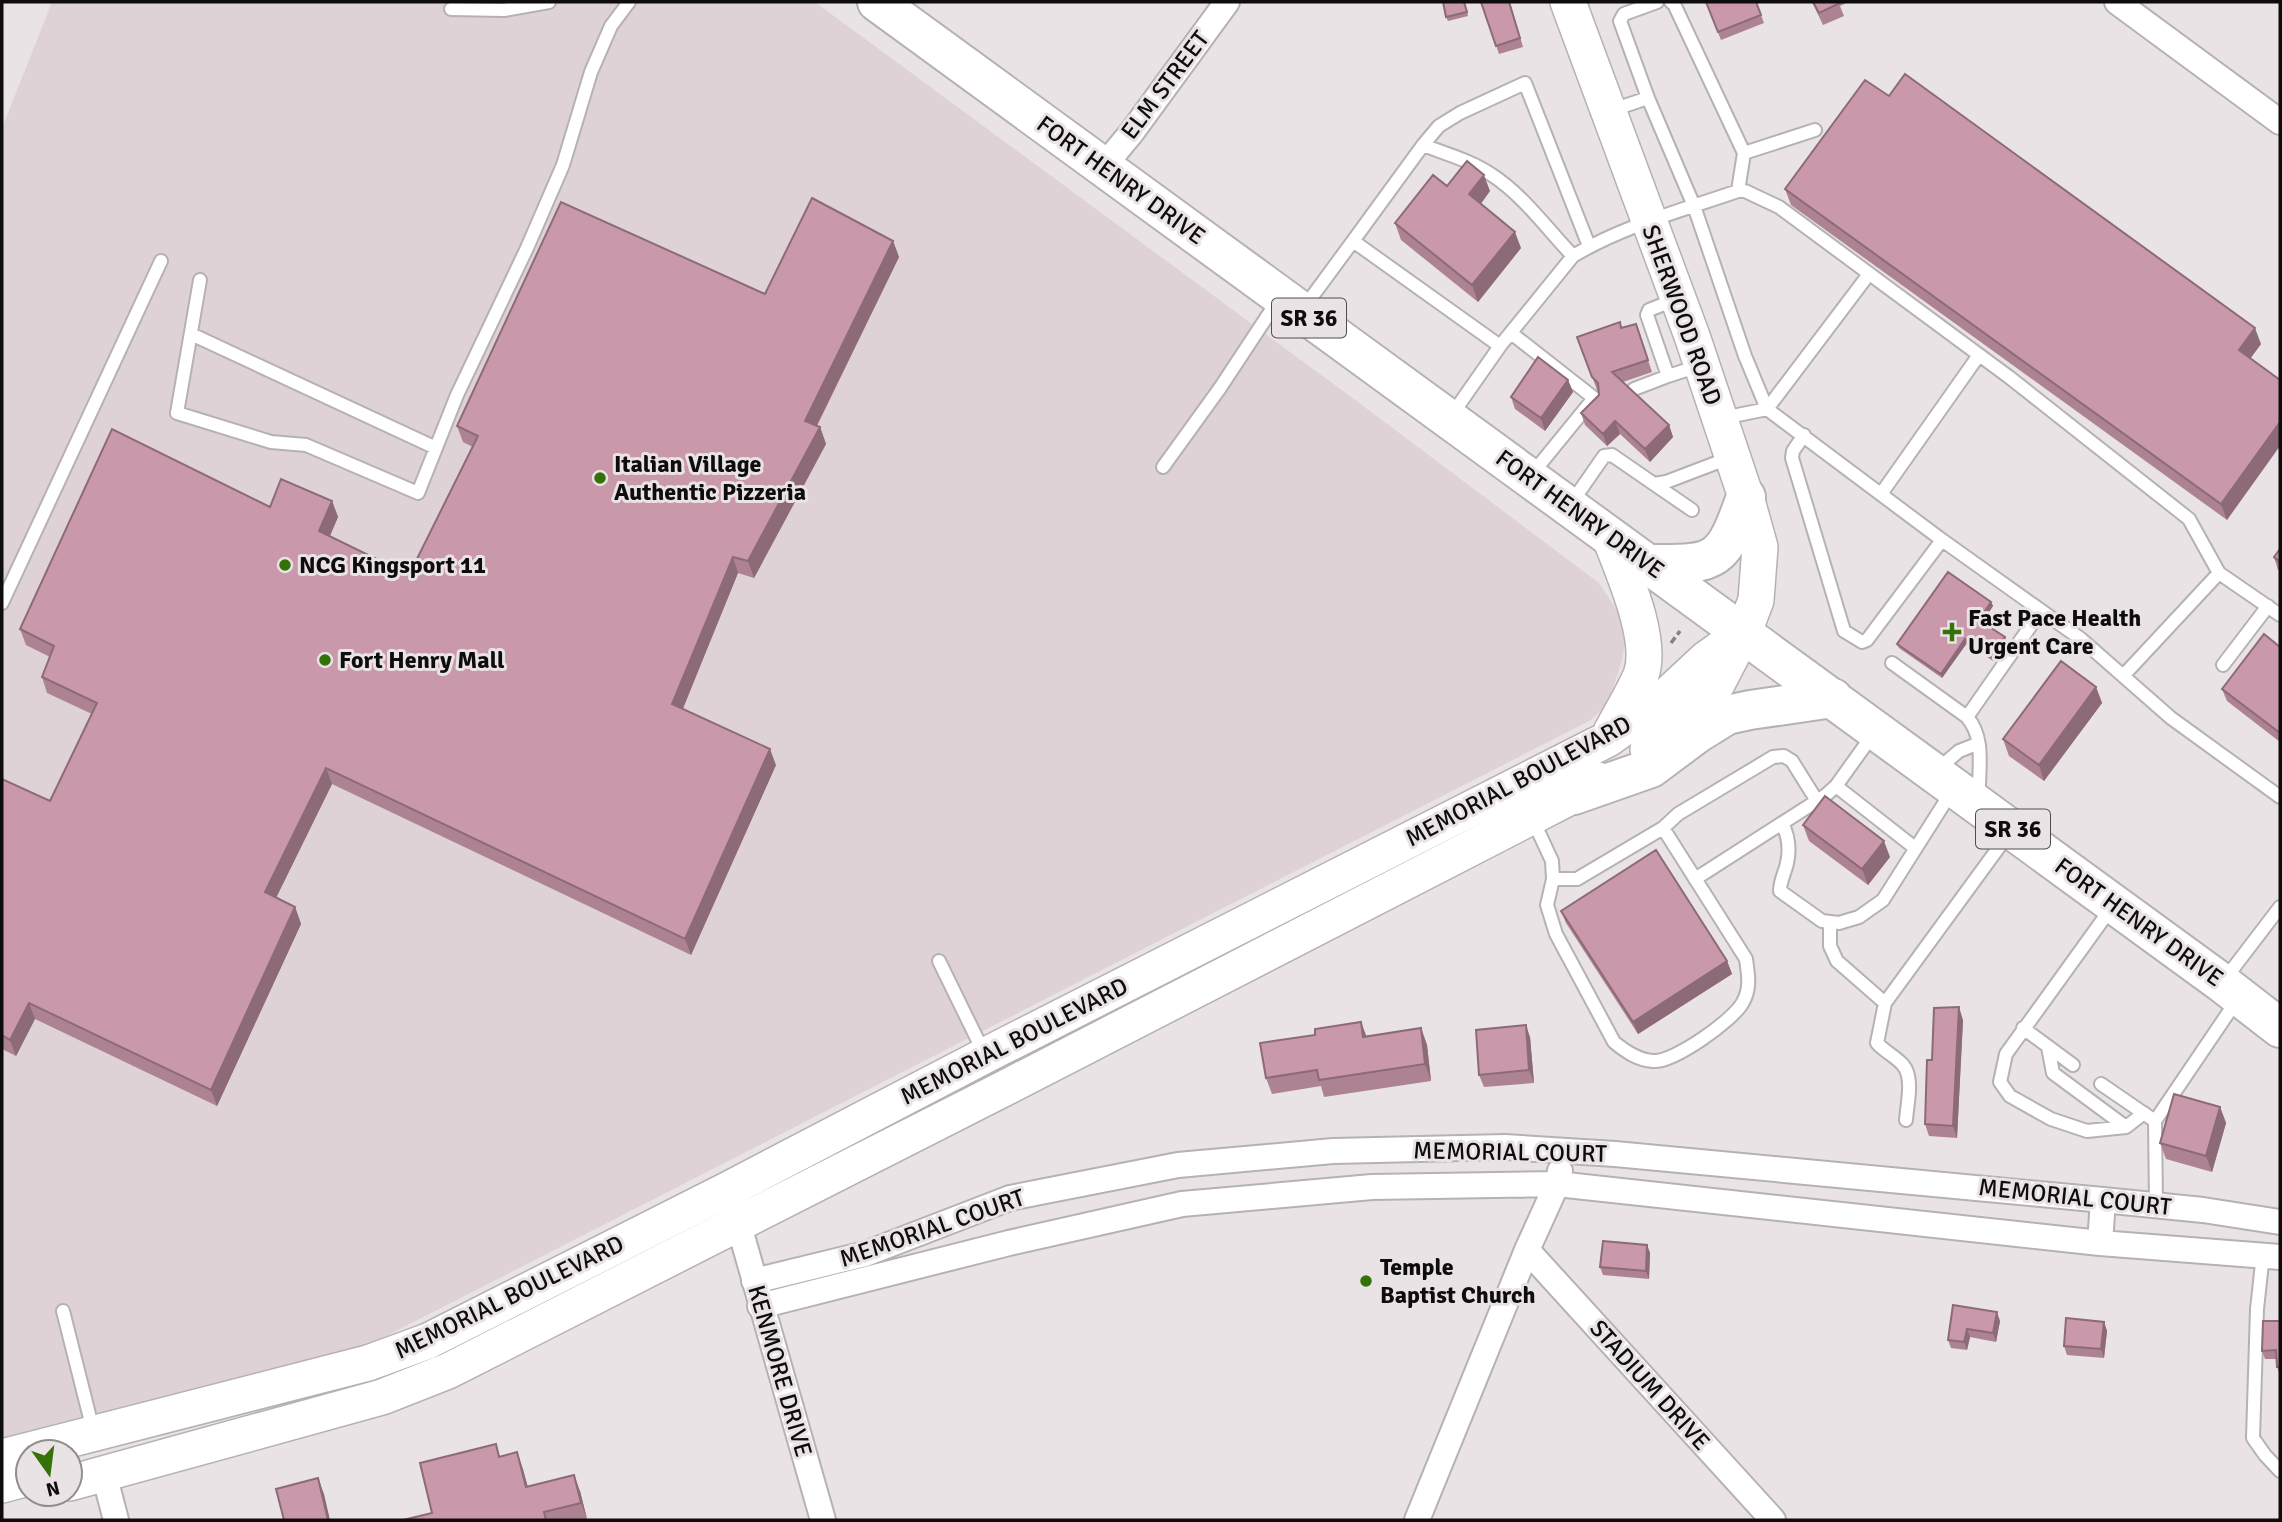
<svg xmlns="http://www.w3.org/2000/svg" width="2282" height="1522" viewBox="0 0 2282 1522" font-family="Signika,sans-serif">
<style>
.built{fill:#ded2d7}
.lines{fill:none;stroke-linecap:round;stroke-linejoin:round}
.lane-casing{stroke:#b6b1b3;stroke-width:16}
.street-casing{stroke:#b6b1b3;stroke-width:28}
.secondary-casing{stroke:#b6b1b3;stroke-width:38}
.primary-casing{stroke:#b6b1b3;stroke-width:42}
.path{stroke:#858182;stroke-width:3.5;stroke-dasharray:7 3.5;stroke-linecap:butt}
.lane{stroke:#fff;stroke-width:12}
.street{stroke:#fff;stroke-width:24}
.secondary{stroke:#fff;stroke-width:35}
.primary{stroke:#fff;stroke-width:38}
.wall{fill:#ad8393}
.shaded-wall{fill:#8d6a78}
.building{fill:#c998ab;stroke:#8d6a78;stroke-width:2}
.poi-dot{fill:#347207;stroke:#e9e3e5;stroke-width:2.5}
.labels{text-anchor:middle;stroke-width:6;stroke-linejoin:round;paint-order:stroke}
.shield{fill:#e9e3e5;stroke:#504c4e;stroke-width:2}
.shield-label{font-size:23px;font-weight:bold;fill:#0e0c0d}
.street-label{font-size:24px;fill:#0e0c0d;stroke:#e9e3e5}
.poi-label{font-size:24px;font-weight:bold;fill:#0e0c0d;stroke:#e9e3e5;text-anchor:start}
</style>
<rect width="100%" height="100%" fill="#e9e3e5"/>
<path class="built" d="M52 2H815L1362 405 1599 583 1618 612 1626 638 1622 660 1608 704 1591 720 388 1335 348 1353 2 1445V128Z"/>
<g class="lines">
<g class="lane-casing">
<path id="lane" d="M1657 2 1624 14 1620 21 1648 98 1694 206 1745 356 1767 409 1869 274
M1671 2 1674 4 1744 153
M451 9 504 10 549 2
M1612 110 1648 98
M1423 145C1446 154 1472 161 1492 175 1524 196 1547 229 1573 256
M1738 191 1744 153 1815 130
M200 280 177 413 271 442 306 445 418 493 457 395 527 248 563 165 591 72 611 26 629 2
M1677 299 1649 310 1647 315 1668 376 1699 366
M1303 309 1353 241
M1511 333 1594 398 1532 474
M191 334 436 448
M1500 346 1353 241 1423 145 1439 126 1460 113 1525 83 1589 246
M1634 389 1668 376
M1451 416 1500 346 1573 256C1623 226 1683 210 1738 191H1745L1779 207 2009 377 2189 519 2219 573
M1723 418 1767 409 1942 540 2081 639 2171 718 2280 797
M1804 435 1793 451 1792 458 1844 631 1862 642 1867 640 1942 540
M1163 467 1220 388 1278 300
M1654 484 1692 510
M1881 494 1979 355
M1570 505 1604 456 1612 455 1654 484 1666 482 1729 458
M2 603 161 261
M1892 663 1967 717 2041 611
M2223 665 2268 606
M2123 676 2219 573 2280 615
M1967 717C1986 739 1978 769 1979 796
M1937 770 1959 751 1977 744
M1836 786 1915 848
M1533 820 1552 861 1553 879 1547 905 1556 934 1614 1042C1626 1052 1638 1060 1653 1061 1673 1063 1734 1020 1743 1002 1751 988 1748 974 1746 959L1663 828 1577 879H1553
M1782 823C1788 835 1790 850 1787 863 1785 873 1780 880 1780 891L1822 921 1839 923 1859 917 1883 900 1952 791
M1663 828 1678 814 1773 757 1784 756 1792 761 1817 801
M1695 879 1826 795 1836 786 1874 733
M2112 907 2006 1054 2000 1082 2010 1096 2051 1119 2087 1131 2126 1127
M1830 922V946L1837 961 1885 1003
M939 961 985 1055
M2225 979 2280 907
M2023 1028 2073 1065
M2048 1047 2053 1073 2126 1127 2144 1113
M2101 1084 2155 1121 2237 1000
M1906 1120C1907 1104 1914 1078 1903 1065 1895 1056 1885 1052 1877 1043L1885 1003 2010 832
M2155 1121 2156 1205
M2263 1254 2257 1309 2253 1438 2265 1455 2280 1471
M63 1311 93 1430"/>
</g>
<g class="street-casing">
<path id="street" d="M2117 2 2280 122
M1103 167 1132 132 1227 2
M738 1222 823 1520
M2100 1243 2103 1200
M1527 1250 1773 1520
M754 1281 865 1254 1010 1198 1178 1165 1333 1151 1505 1147 1615 1154 2103 1200 2203 1210 2280 1222
M760 1306 1009 1243 1182 1204 1372 1187 1557 1184 2100 1243 2280 1257
M104 1474 116 1520
M1417 1520 1527 1250 1557 1184 1560 1171"/>
</g>
<g class="secondary-casing">
<path id="secondary" d="M1568 2 1692 336 1746 497 1760 547 1756 600 1744 632 1717 684 1673 731 1648 749
M1609 535C1622 570 1654 639 1641 675 1633 694 1621 713 1611 732
M2 1457 368 1363 428 1341 729 1189 986 1055 1608 739 1662 700 1706 659 1737 637
M70 1483 382 1397 448 1371 1005 1088 1574 795 1598 780
M2 1485 28 1478"/>
</g>
<g class="primary-casing">
<path id="primary" d="M877 2C1325 329 1773 656 2222 983L2280 1028
M1650 564C1719 565 1723 561 1746 497
M1574 795 1651 768 1698 733 1727 715 1750 710 1833 698"/>
</g>
<path class="path" d="M1671 643 1680 631"/>
<use href="#lane" class="lane"/>
<use href="#street" class="street"/>
<use href="#secondary" class="secondary"/>
<use href="#primary" class="primary"/>
</g>
<path class="wall" d="M1465 2 1468 16 1448 21 1446 17Z
M1481 2H1510L1523 47 1499 54Z
M1706 2H1756L1764 23 1721 40Z
M1812 2H1848L1840 6 1844 16 1823 25Z
M1447 186 1490 191 1481 204 1521 248 1478 302 1401 240 1395 223Z
M1785 189 2261 344 2250 358 2227 520 1791 205Z
M893 241 899 257 817 426 820 427 826 444 754 578 738 573 682 709 776 765 691 955 332 784 276 898 295 907 301 924 217 1106 35 1019 16 1056 2 1049V779L50 801 92 714 47 693 42 677 50 657 26 645 20 629 270 507 332 501 338 517 330 536 409 575 473 447 463 442 457 426 765 294Z
M1636 324 1652 372 1623 382 1669 425 1673 437 1650 462 1620 434 1607 446 1585 425 1581 413 1599 395 1577 337Z
M1568 380 1573 392 1545 431 1515 409 1511 397Z
M2280 549V571L2278 570 2274 557Z
M1991 602 1993 606 1982 622 2005 637 2006 641 1993 661 1967 643 1942 678 1899 648 1897 644Z
M2280 647V742L2227 701 2222 689Z
M2096 687 2102 703 2044 781 2009 756 2003 739Z
M1803 825 1890 857 1868 885 1809 841Z
M1561 911 1727 961 1732 974 1638 1034 1566 923Z
M1963 1020 1957 1138 1929 1136 1925 1124 1932 1060Z
M1361 1022 1366 1036 1421 1028 1427 1045 1431 1081 1324 1097 1321 1086 1272 1094 1266 1078 1315 1035Z
M1530 1037 1534 1083 1484 1087 1479 1075Z
M2220 1107 2226 1123 2212 1172 2166 1159 2160 1143Z
M1647 1245 1650 1253 1649 1279 1603 1275 1600 1267Z
M1953 1305 2000 1321 1996 1342 1970 1337 1967 1350 1951 1348 1948 1340Z
M2280 1321V1375L2277 1367 2276 1359H2265L2262 1351Z
M2104 1322 2107 1331 2104 1358 2067 1355 2064 1346Z
M496 1444 500 1457 517 1452 528 1487 580 1491 587 1519 583 1520H403L432 1513Z"/>
<path class="shaded-wall" d="M1484 175 1490 191 1475 211 1469 194Z
M1515 232 1521 248 1478 302 1472 285Z
M893 241 899 257 811 437 805 421Z
M2255 328 2261 344 2245 366 2239 350Z
M1568 380 1573 392 1545 431 1541 418Z
M1615 421 1620 434 1607 446 1603 434Z
M2280 422V446L2227 520 2221 504Z
M1669 425 1673 437 1650 462 1645 449Z
M820 427 826 444 754 578 748 561Z
M332 501 338 517 325 547 319 531Z
M733 557 738 573 678 721 672 704Z
M1991 602 1993 606 1981 624 1979 620Z
M2005 637 2006 641 1993 661 1991 657Z
M1965 639 1967 643 1942 678 1941 674Z
M2096 687 2102 703 2044 781 2039 765Z
M770 749 776 765 691 955 685 939Z
M326 768 332 784 271 908 265 892Z
M1884 841 1890 857 1868 885 1862 869Z
M295 907 301 924 217 1106 211 1090Z
M1727 961 1732 974 1638 1034 1633 1022Z
M29 1003 35 1019 16 1056 10 1040Z
M1959 1007 1963 1020 1957 1138 1953 1126Z
M1361 1022 1367 1038 1363 1037Z
M1526 1025 1530 1037 1534 1083 1529 1070Z
M1421 1028 1427 1045 1431 1081 1425 1064Z
M2220 1107 2226 1123 2212 1172 2206 1156Z
M1647 1245 1650 1253 1649 1279 1646 1271Z
M1997 1312 2000 1321 1996 1342 1993 1333Z
M2104 1322 2107 1331 2104 1358 2101 1349Z
M1967 1329 1970 1337 1967 1350 1964 1342Z
M517 1452 523 1469 532 1503 526 1487Z
M574 1475 580 1491 587 1519 581 1503Z
M318 1478 324 1494 330 1520H328Z"/>
<path class="building" d="M1443 2H1464L1467 12 1446 17Z
M1481 2H1509L1520 38 1496 46Z
M1706 2H1756L1761 15 1718 32Z
M1813 2H1839L1840 3 1819 13Z
M1905 74 2255 328 2239 350 2280 380V422L2221 504 1785 189 1865 80 1889 96Z
M1467 161 1484 175 1469 194 1515 232 1472 285 1395 223 1433 175 1447 186Z
M812 198 893 241 805 421 820 427 748 561 733 557 672 704 770 749 685 939 326 768 265 892 295 907 211 1090 29 1003 10 1040 2 1035V779L50 801 97 703 42 677 54 646 20 629 112 429 270 507 281 479 332 501 319 531 409 575 478 436 457 426 561 202 765 294Z
M1620 322 1621 328 1636 324 1648 360 1612 372 1669 425 1645 449 1615 421 1603 434 1581 413 1599 395 1598 383 1592 377 1577 337Z
M1538 357 1568 380 1541 418 1511 397Z
M2280 549V562L2274 557Z
M1948 572 1991 602 1979 620 2005 637 1991 657 1965 639 1941 674 1897 644Z
M2264 634 2280 647V733L2222 689Z
M2061 661 2096 687 2039 765 2003 739Z
M1825 796 1884 841 1862 869 1803 825Z
M1656 850 1727 961 1633 1022 1561 911Z
M1959 1007 1953 1126 1925 1124 1927 1060H1932L1934 1008Z
M1361 1022 1363 1037 1421 1028 1425 1064 1319 1080 1317 1070 1266 1078 1260 1043 1315 1035V1029Z
M1526 1025 1529 1070 1479 1075 1476 1030Z
M2174 1094 2220 1107 2206 1156 2160 1143Z
M1603 1241 1647 1245 1646 1271 1600 1267Z
M1953 1305 1997 1312 1993 1333 1967 1329 1964 1342 1948 1340Z
M2066 1318 2104 1322 2101 1349 2064 1346Z
M2263 1321H2280V1367H2277L2276 1350 2262 1351Z
M496 1444 499 1457 517 1452 526 1487 574 1475 581 1503 544 1512 546 1520H403L432 1513 420 1463Z
M318 1478 328 1520H284L276 1489Z"/>
<g class="poi-dot">
<circle cx="600" cy="478" r="7"/>
<circle cx="285" cy="565" r="7"/>
<path d="M1948.5 621.5h7v7h7v7h-7v7h-7v-7h-7v-7h7z"/>
<circle cx="325" cy="660" r="7"/>
<circle cx="1366" cy="1281" r="7"/>
</g>
<g class="labels">
<g class="shield">
<rect x="1272" y="298.5" width="74" height="39" rx="5"/>
<rect x="1976" y="809.5" width="74" height="39" rx="5"/>
</g>
<g class="shield-label">
<text x="1309" y="326">SR 36</text>
<text x="2013" y="837">SR 36</text>
</g>
<g class="street-label">
<text transform="translate(1165 85) rotate(-53)" y="8">ELM STREET</text>
<text transform="translate(1121 180) rotate(36)" y="8">FORT HENRY DRIVE</text>
<text transform="translate(1682 315) rotate(70)" y="8">SHERWOOD ROAD</text>
<text transform="translate(1580 514) rotate(36)" y="8">FORT HENRY DRIVE</text>
<text transform="translate(1518 781) rotate(-28)" y="8">MEMORIAL BOULEVARD</text>
<text transform="translate(2139 922) rotate(36)" y="8">FORT HENRY DRIVE</text>
<text transform="translate(1014 1041) rotate(-27)" y="8">MEMORIAL BOULEVARD</text>
<text transform="translate(1510 1152) rotate(1)" y="8">MEMORIAL COURT</text>
<text transform="translate(2075 1197) rotate(6)" y="8">MEMORIAL COURT</text>
<text transform="translate(932 1228) rotate(-19)" y="8">MEMORIAL COURT</text>
<text transform="translate(509 1297) rotate(-26)" y="8">MEMORIAL BOULEVARD</text>
<text transform="translate(780 1371) rotate(74)" y="8">KENMORE DRIVE</text>
<text transform="translate(1650 1385) rotate(48)" y="8">STADIUM DRIVE</text>
</g>
<g class="poi-label">
<text x="614" y="472">Italian Village<tspan x="614" dy="28">Authentic Pizzeria</tspan></text>
<text x="299" y="573">NCG Kingsport 11</text>
<text x="1968" y="626">Fast Pace Health<tspan x="1968" dy="28">Urgent Care</tspan></text>
<text x="339" y="668">Fort Henry Mall</text>
<text x="1380" y="1275">Temple<tspan x="1380" dy="28">Baptist Church</tspan></text>
</g>
</g>
<rect width="2282" height="1522" fill="none" stroke="#0e0c0d" stroke-width="7"/>
<g transform="translate(49 1473) rotate(166)"><circle r="33" fill="#e9e3e5" stroke="#918d8f" stroke-width="2"/>
<path d="M0-5L12 26L0 18L-12 26Z" fill="#347207"/>
<text y="-10" font-size="19" font-weight="bold" text-anchor="middle" fill="#0e0c0d">N</text>
</g>
</svg>
